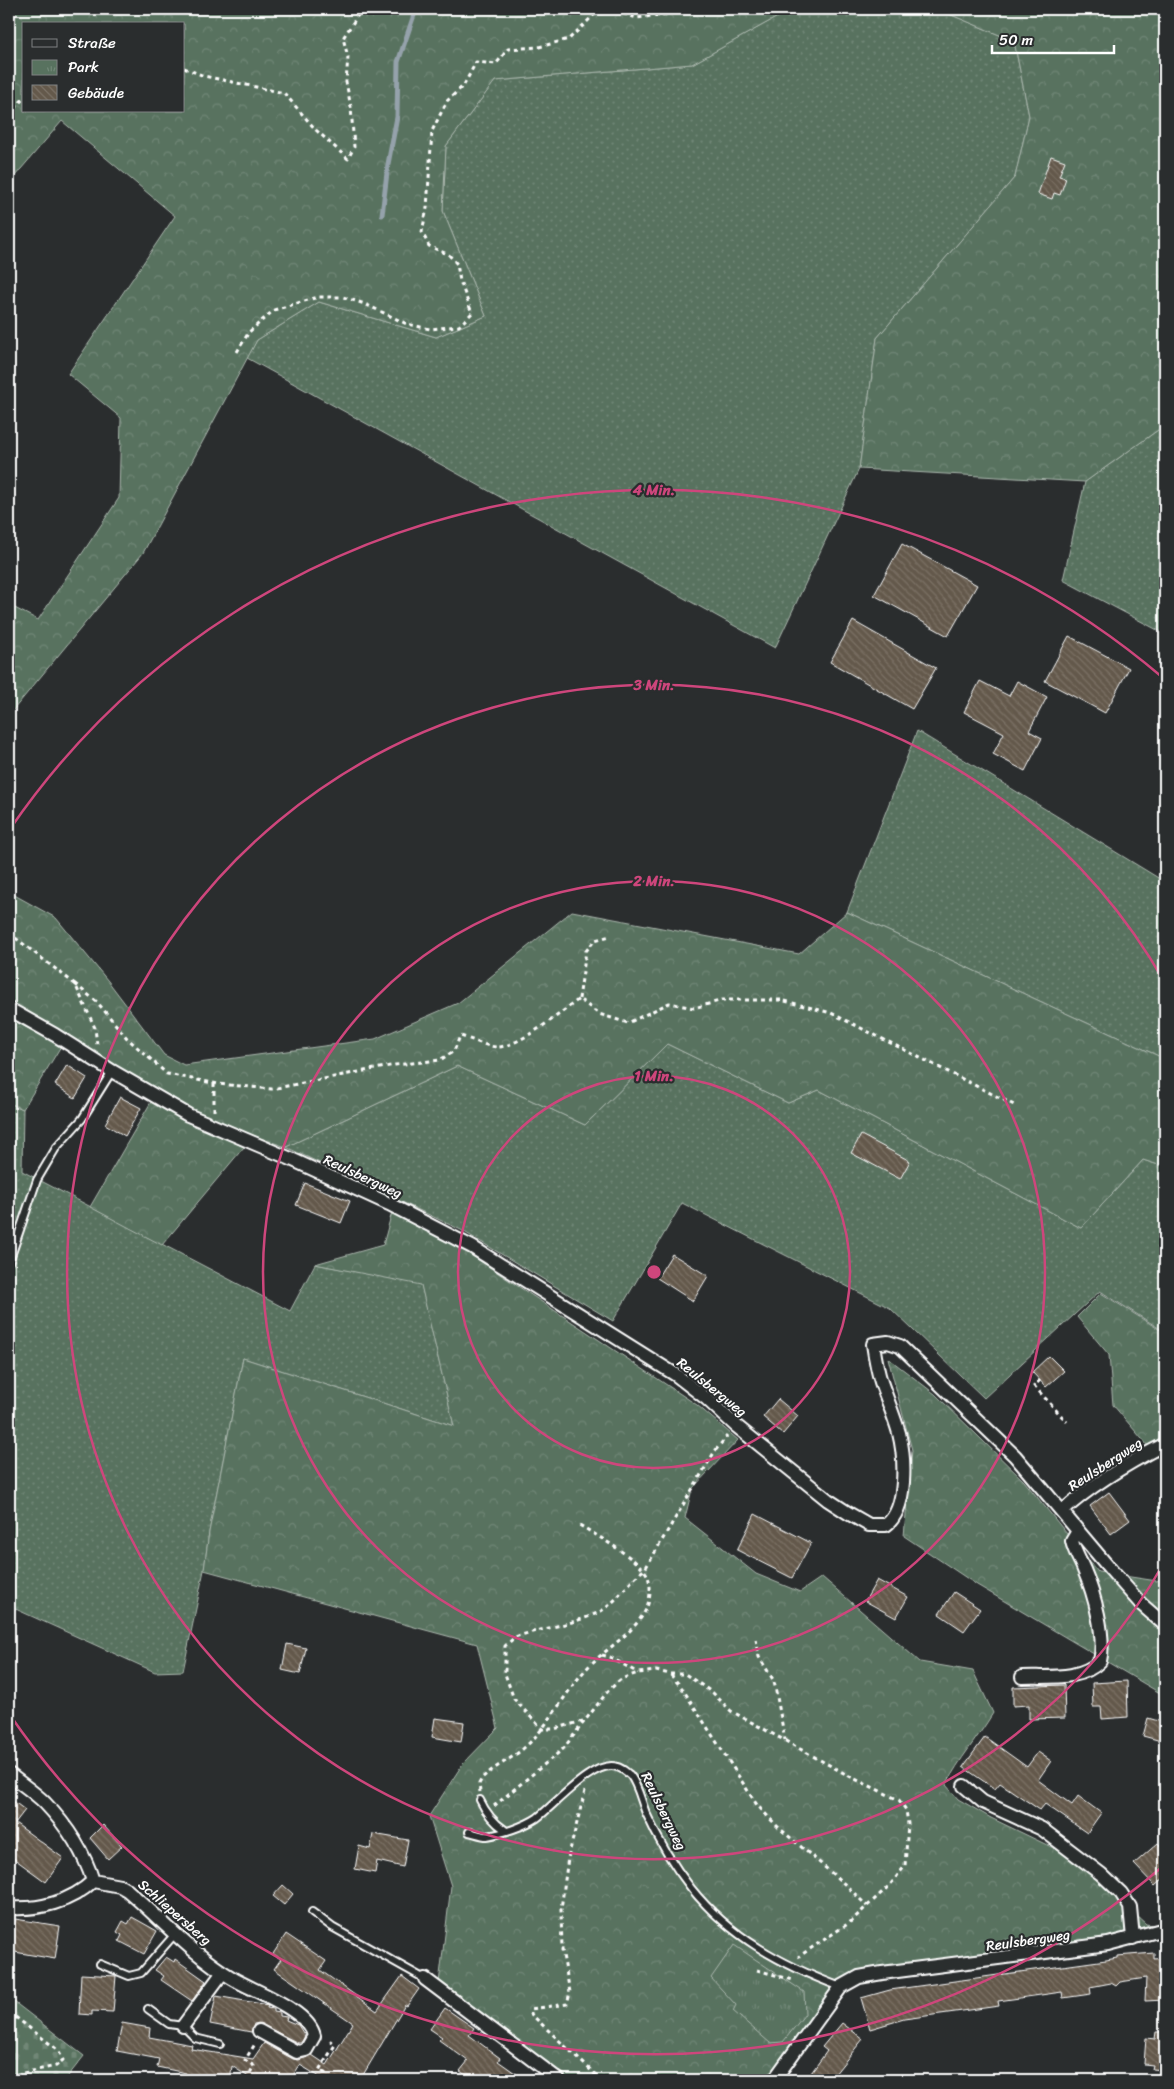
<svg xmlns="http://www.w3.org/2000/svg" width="1174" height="2089" viewBox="0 0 1174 2089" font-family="Sriracha,sans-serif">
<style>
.grass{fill:url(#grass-dots);stroke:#acb8af}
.forest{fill:url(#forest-crowns);stroke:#acb8af;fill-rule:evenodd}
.cemetery{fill:url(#cemetery-stones);stroke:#acb8af}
.park{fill:url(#park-tufts);stroke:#acb8af}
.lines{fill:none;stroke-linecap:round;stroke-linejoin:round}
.stream{stroke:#95a2ab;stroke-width:5}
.building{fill:url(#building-back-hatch);stroke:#fff}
.lane-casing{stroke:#fff;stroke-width:10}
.street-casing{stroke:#fff;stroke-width:16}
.path{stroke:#fff;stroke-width:3;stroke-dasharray:4 4;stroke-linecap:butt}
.lane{stroke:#2a2d2e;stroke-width:6}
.street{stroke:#2a2d2e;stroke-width:12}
.ring{fill:none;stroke:#ce467c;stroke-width:2.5}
.labels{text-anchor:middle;stroke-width:4.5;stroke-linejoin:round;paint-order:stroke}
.street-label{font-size:14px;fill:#fff;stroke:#2a2d2e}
.centre{fill:#ce467c;stroke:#2a2d2e;stroke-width:2.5}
.ring-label{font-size:15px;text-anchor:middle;font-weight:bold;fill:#ce467c;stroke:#2a2d2e;stroke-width:4.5;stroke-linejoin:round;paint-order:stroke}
</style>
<defs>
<pattern id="grass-dots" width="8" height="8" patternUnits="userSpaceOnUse" patternTransform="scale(1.25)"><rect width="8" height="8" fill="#58725f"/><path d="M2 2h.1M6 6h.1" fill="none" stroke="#718777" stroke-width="1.8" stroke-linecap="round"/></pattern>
<pattern id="forest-crowns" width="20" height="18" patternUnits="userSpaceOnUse" patternTransform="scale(1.25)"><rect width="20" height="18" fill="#58725f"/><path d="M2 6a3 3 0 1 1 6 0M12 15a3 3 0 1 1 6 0" fill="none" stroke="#718777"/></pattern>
<pattern id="cemetery-stones" width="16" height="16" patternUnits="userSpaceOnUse" patternTransform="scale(1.25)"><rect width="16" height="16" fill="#58725f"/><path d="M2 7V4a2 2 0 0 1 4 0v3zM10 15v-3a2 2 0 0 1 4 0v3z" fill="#718777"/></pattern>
<pattern id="park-tufts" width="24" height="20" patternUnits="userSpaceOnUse" patternTransform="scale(1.25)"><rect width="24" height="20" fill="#58725f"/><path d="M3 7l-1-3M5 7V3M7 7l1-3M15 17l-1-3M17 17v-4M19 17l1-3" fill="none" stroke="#718777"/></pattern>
<pattern id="building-back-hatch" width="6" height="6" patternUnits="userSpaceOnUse" patternTransform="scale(1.25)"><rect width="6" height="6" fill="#64594b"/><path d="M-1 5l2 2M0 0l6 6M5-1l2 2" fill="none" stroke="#7b7266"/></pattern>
</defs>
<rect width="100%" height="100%" fill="#2a2d2e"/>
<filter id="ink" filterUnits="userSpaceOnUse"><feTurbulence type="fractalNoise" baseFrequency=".02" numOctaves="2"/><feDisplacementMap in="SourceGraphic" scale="10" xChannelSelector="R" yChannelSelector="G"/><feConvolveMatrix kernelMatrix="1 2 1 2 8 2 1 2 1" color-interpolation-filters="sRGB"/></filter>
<g filter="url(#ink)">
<path class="grass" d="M792 9H937L1014 41 1029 116 1015 177 877 338 859 469 775 648 247 358 257 340 319 302 436 337 486 316 443 211 446 146 495 81 692 64Z
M1165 425V634L1063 580 1085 482Z
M917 731 1160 879 1165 872V1059L847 912Z
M667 1044 788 1103 819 1090 1081 1228 1143 1160 1165 1167V1332L1100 1291 984 1398 890 1308 682 1203 613 1321 461 1230 286 1147 457 1066 585 1125Z
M9 1103 23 1109 22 1171 290 1311 315 1264 421 1284 454 1426 243 1358 209 1532 204 1570 183 1671 155 1672 9 1606Z"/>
<path class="forest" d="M9 9H792L692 64 495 81 446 146 443 211 486 316 436 337 319 302 257 340 143 553 9 715V605L38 620 119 498 121 418 68 374 175 216 62 121 9 183ZM24 24H184V111H24Z
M937 9H1165V425L1085 482 859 469 877 338 1015 177 1029 116 1014 41Z
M9 892 56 918 108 981 164 1055 184 1065 375 1039 458 1003 572 911 799 954 847 912 1165 1059V1167L1143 1160 1081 1228 819 1090 788 1103 667 1044 585 1125 457 1066 286 1147 200 1117 9 1003Z
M9 1018 61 1046 23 1109 9 1103Z
M151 1102 244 1147 162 1245 90 1207Z
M392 1212 468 1253 697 1405 738 1440 692 1489 685 1518 756 1574 800 1592 822 1577 920 1662 973 1671 993 1713C978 1738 959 1759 946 1785L958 1799 991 1818 1070 1856 1146 1924 1165 1927 1158 1932 859 1975 773 2080H560L439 1983 451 1886 429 1816 462 1765 498 1728 477 1644 204 1570 209 1532 243 1358 454 1426 421 1285 315 1264 383 1245Z
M1101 1293 1165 1333V1466L1113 1405 1109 1355 1077 1317Z
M888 1358 935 1394 1024 1481 1098 1572 1157 1581 1165 1576V1696L977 1585 904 1536 912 1450Z"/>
<path class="cemetery" d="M9 1998 84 2056 65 2080H9Z"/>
<path class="park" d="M734 1945 804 1992 805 2014 783 2042 770 2043 733 2011 736 2005 711 1978Z"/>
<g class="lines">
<path class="stream" d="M382 215 388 164 397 117 398 62 416 9"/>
</g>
<path class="building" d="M1051 156 1065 161 1059 176 1066 178 1060 195 1054 193 1052 199 1038 194Z
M902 544 977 585 948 636 874 595Z
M853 621 936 668 912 709 830 662Z
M1069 636 1129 668 1105 713 1045 681Z
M980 681 1009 696 1017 681 1047 697 1029 731 1042 738 1025 771 993 754 1004 733 964 712Z
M67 1065 87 1078 75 1098 55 1085Z
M120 1097 141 1108 125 1136 105 1124Z
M861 1135 910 1161 900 1179 851 1153Z
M305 1183 350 1201 341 1223 296 1205Z
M672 1254 708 1276 693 1301 657 1278Z
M1049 1356 1064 1371 1046 1387 1032 1372Z
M778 1399 798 1416 783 1434 763 1417Z
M1109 1492 1130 1520 1111 1534 1090 1506Z
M755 1514 811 1543 792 1578 737 1550Z
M877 1580 908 1597 896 1618 865 1601Z
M954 1592 980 1609 964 1631 939 1614Z
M287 1644 306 1648 300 1674 282 1670Z
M1127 1681 1128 1717 1102 1719 1101 1707H1093L1092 1683Z
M1064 1685 1065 1718 1029 1719V1705L1013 1706V1687Z
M435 1718 464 1722 461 1742 432 1737Z
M1148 1718 1165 1723V1742L1143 1736Z
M985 1737 1027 1767 1038 1752 1051 1761 1038 1780 1072 1805 1078 1796 1101 1813 1087 1833 1045 1804 1040 1810 1000 1783 995 1789 963 1767Z
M9 1798 25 1810 15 1823 63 1858 46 1882 9 1855Z
M103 1825 122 1846 108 1859 90 1838Z
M373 1834 408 1840 403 1867 377 1861 375 1873 355 1869 359 1846 370 1849Z
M1158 1843 1165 1852V1877L1155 1886 1134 1864Z
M283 1885 293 1894 284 1905 273 1896Z
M132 1917 157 1931 144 1954 119 1941 122 1935 117 1932 123 1921 128 1924Z
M15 1919 60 1926 55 1959 9 1951V1927L14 1928Z
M286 1934 326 1961 320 1970 377 2011 402 1976 419 1989 407 2006 405 2005 360 2080H325L300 2065 290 2080H253L232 2066 230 2080H206L186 2076V2073L157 2067 159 2059 117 2051 122 2023 150 2028 149 2037 192 2045 191 2049 253 2059 264 2043 293 2059 299 2060 312 2055 327 2065 353 2023 274 1969 281 1959 273 1954Z
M1154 1953V1959L1165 1958V2000L1145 2001 1146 1978 1120 1982 1116 1986 1111 1983 1090 1987 1091 1994 1063 1998 1062 1992 998 2001 999 2006 904 2019 870 2029 861 1998 890 1990 1106 1960 1117 1958V1956Z
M166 1957 174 1962 175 1959 206 1981 192 2001 161 1980 164 1976 155 1970Z
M81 1974 116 1976 113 2012 92 2011V2015L79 2014Z
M216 1996 268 2005 267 2008 274 2009V2012L280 2013V2016L287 2017 286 2020 298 2025 305 2036 301 2043H298L259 2023 254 2024 251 2032 210 2024Z
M445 2008 474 2028 469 2035 500 2058 498 2061 525 2080H473L460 2071 468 2061 439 2040 442 2037 430 2029Z
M842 2023 863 2039 830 2080H806L827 2051 822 2047Z
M1156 2032H1165V2070L1152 2069 1153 2065 1144 2064 1146 2038 1155 2039Z"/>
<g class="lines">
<g class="lane-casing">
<path id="lane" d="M9 1262 37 1180 56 1148 82 1119 112 1071
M480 1800C486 1813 493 1822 505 1830
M469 1832C474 1833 482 1836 487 1836 501 1834 525 1826 537 1818 555 1805 594 1759 617 1767 622 1768 626 1772 630 1775 638 1785 641 1801 646 1813 658 1840 673 1865 691 1888 730 1937 782 1965 841 1987
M312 1912 332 1927 425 1979
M100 1964 129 1976 141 1973 175 1934
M148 2009 169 2024 183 2026 195 2038 220 2044"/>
</g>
<g class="street-casing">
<path id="street" d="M9 1009 55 1035 112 1071 188 1115 291 1159 389 1204 472 1247 676 1375 707 1399 735 1425 828 1500 848 1513 869 1525H886C908 1509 905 1457 899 1433 894 1416 887 1399 881 1382 877 1370 875 1357 873 1344L888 1342 900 1346 1015 1456 1111 1570 1141 1604 1165 1625
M1063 1511C1092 1484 1130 1462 1165 1444
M1022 1677C1047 1676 1081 1681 1100 1661 1106 1636 1094 1593 1084 1570 1080 1560 1074 1551 1072 1541L1078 1531
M9 1774C20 1783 34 1792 45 1803 66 1825 84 1852 93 1881
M964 1786 983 1802 1042 1829 1101 1874 1121 1893 1130 1907 1133 1938
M93 1881 120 1886 127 1890C161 1919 193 1955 232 1978 253 1991 309 2010 314 2036L306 2050 297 2052 259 2031
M9 1908C39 1910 71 1902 93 1881
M425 1979 559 2080
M183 2026 223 1972
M774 2080 841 1987 859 1977 882 1973 1108 1944 1165 1929"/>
</g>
<path class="path" d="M184 68 204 76 284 93 316 130 348 159 354 147 351 107 346 82 348 57 343 38 360 12 370 9
M9 114 24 98
M237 352 249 332 274 310 318 297H343L365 304 407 324 430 329 459 326 472 313 460 281 457 264 449 255 429 246 422 232 427 208 432 131 447 101 464 85 476 62 496 64 508 49 539 47 569 39 595 14 615 11 637 18 676 13 691 9
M9 933 75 984 95 1028 97 1045
M75 984 97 1002 127 1038 167 1074 218 1084 272 1089 395 1065 440 1060 454 1051 460 1036C472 1039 486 1047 498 1047 520 1046 562 1012 579 999L599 1014 628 1023 669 1003 694 1008 723 1000H781L831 1013 1016 1106
M579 999 586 951 595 940 610 936
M214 1083V1111
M1040 1380 1034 1386 1067 1422
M756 1639 759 1657 774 1681 785 1740
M602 1655 610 1657 638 1673
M670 1674H685L713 1693 731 1711 851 1777 899 1800 906 1810 908 1824 905 1866 890 1885 849 1923 798 1957
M583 1721 554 1729H542L514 1699 505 1674V1646L515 1637C538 1629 586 1622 604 1609 620 1598 629 1581 645 1569L715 1451 727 1436
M585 1791 568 1858 561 1909 562 1950 570 1992 567 2004 531 2009V2014L601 2080
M480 1792 479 1784 482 1778C495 1766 512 1759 525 1747 551 1724 565 1691 589 1666 607 1648 631 1635 644 1613 650 1603 652 1588 648 1577 644 1562 591 1532 576 1523
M494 1806 563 1749 608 1691 621 1679 638 1673 656 1671 670 1674 682 1688 757 1805 778 1827 849 1888 867 1906
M757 1970 793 1980
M9 2012 59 2051 63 2060 56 2066 9 2076
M246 2080 254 2066 245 2060 255 2044
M320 2080 325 2073 319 2070 335 2045 327 2038"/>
<use href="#lane" class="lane"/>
<use href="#street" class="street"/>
</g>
</g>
<g class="ring">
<circle cx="654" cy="1272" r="196"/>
<circle cx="654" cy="1272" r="391"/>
<path d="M1165 1561A587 587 0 1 1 1165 983"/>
<path d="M1162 1867A782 782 0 0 1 10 1715M10 829A782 782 0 0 1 1162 677"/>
</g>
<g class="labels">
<g class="street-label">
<text transform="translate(363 1176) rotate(25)" y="5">Reulsbergweg</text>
<text transform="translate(712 1387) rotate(39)" y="5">Reulsbergweg</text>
<text transform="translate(1105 1464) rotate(-33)" y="5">Reulsbergweg</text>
<text transform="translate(664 1811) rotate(64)" y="5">Reulsbergweg</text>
<text transform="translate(175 1912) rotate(41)" y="5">Schliepersberg</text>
<text transform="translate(1028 1940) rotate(-8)" y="5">Reulsbergweg</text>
</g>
</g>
<circle cx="654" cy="1272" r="8" class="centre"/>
<g class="ring-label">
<text x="654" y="495">4 Min.</text>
<text x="654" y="690">3 Min.</text>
<text x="654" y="886">2 Min.</text>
<text x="654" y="1081">1 Min.</text>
</g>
<rect width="1174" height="2089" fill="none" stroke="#2a2d2e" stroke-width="30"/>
<rect x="15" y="15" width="1144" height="2059" fill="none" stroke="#fff" stroke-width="2" filter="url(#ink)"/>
<rect x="22" y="22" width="162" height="90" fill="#2a2d2e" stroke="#7f8182"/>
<rect x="32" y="39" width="25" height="8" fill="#2a2d2e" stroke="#7f8182"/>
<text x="68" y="48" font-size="15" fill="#ffffff">Straße</text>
<rect x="32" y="60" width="25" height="15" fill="url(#park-tufts)" stroke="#7f8182"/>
<text x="68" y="72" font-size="15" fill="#ffffff">Park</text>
<rect x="32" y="85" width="25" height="15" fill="url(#building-back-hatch)" stroke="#7f8182"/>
<text x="68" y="98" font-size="15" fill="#ffffff">Gebäude</text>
<path d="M992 45v8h122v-8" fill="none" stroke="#ffffff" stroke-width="2.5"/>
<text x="999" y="45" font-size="15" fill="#ffffff" stroke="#2a2d2e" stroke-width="4" paint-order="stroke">50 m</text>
</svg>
